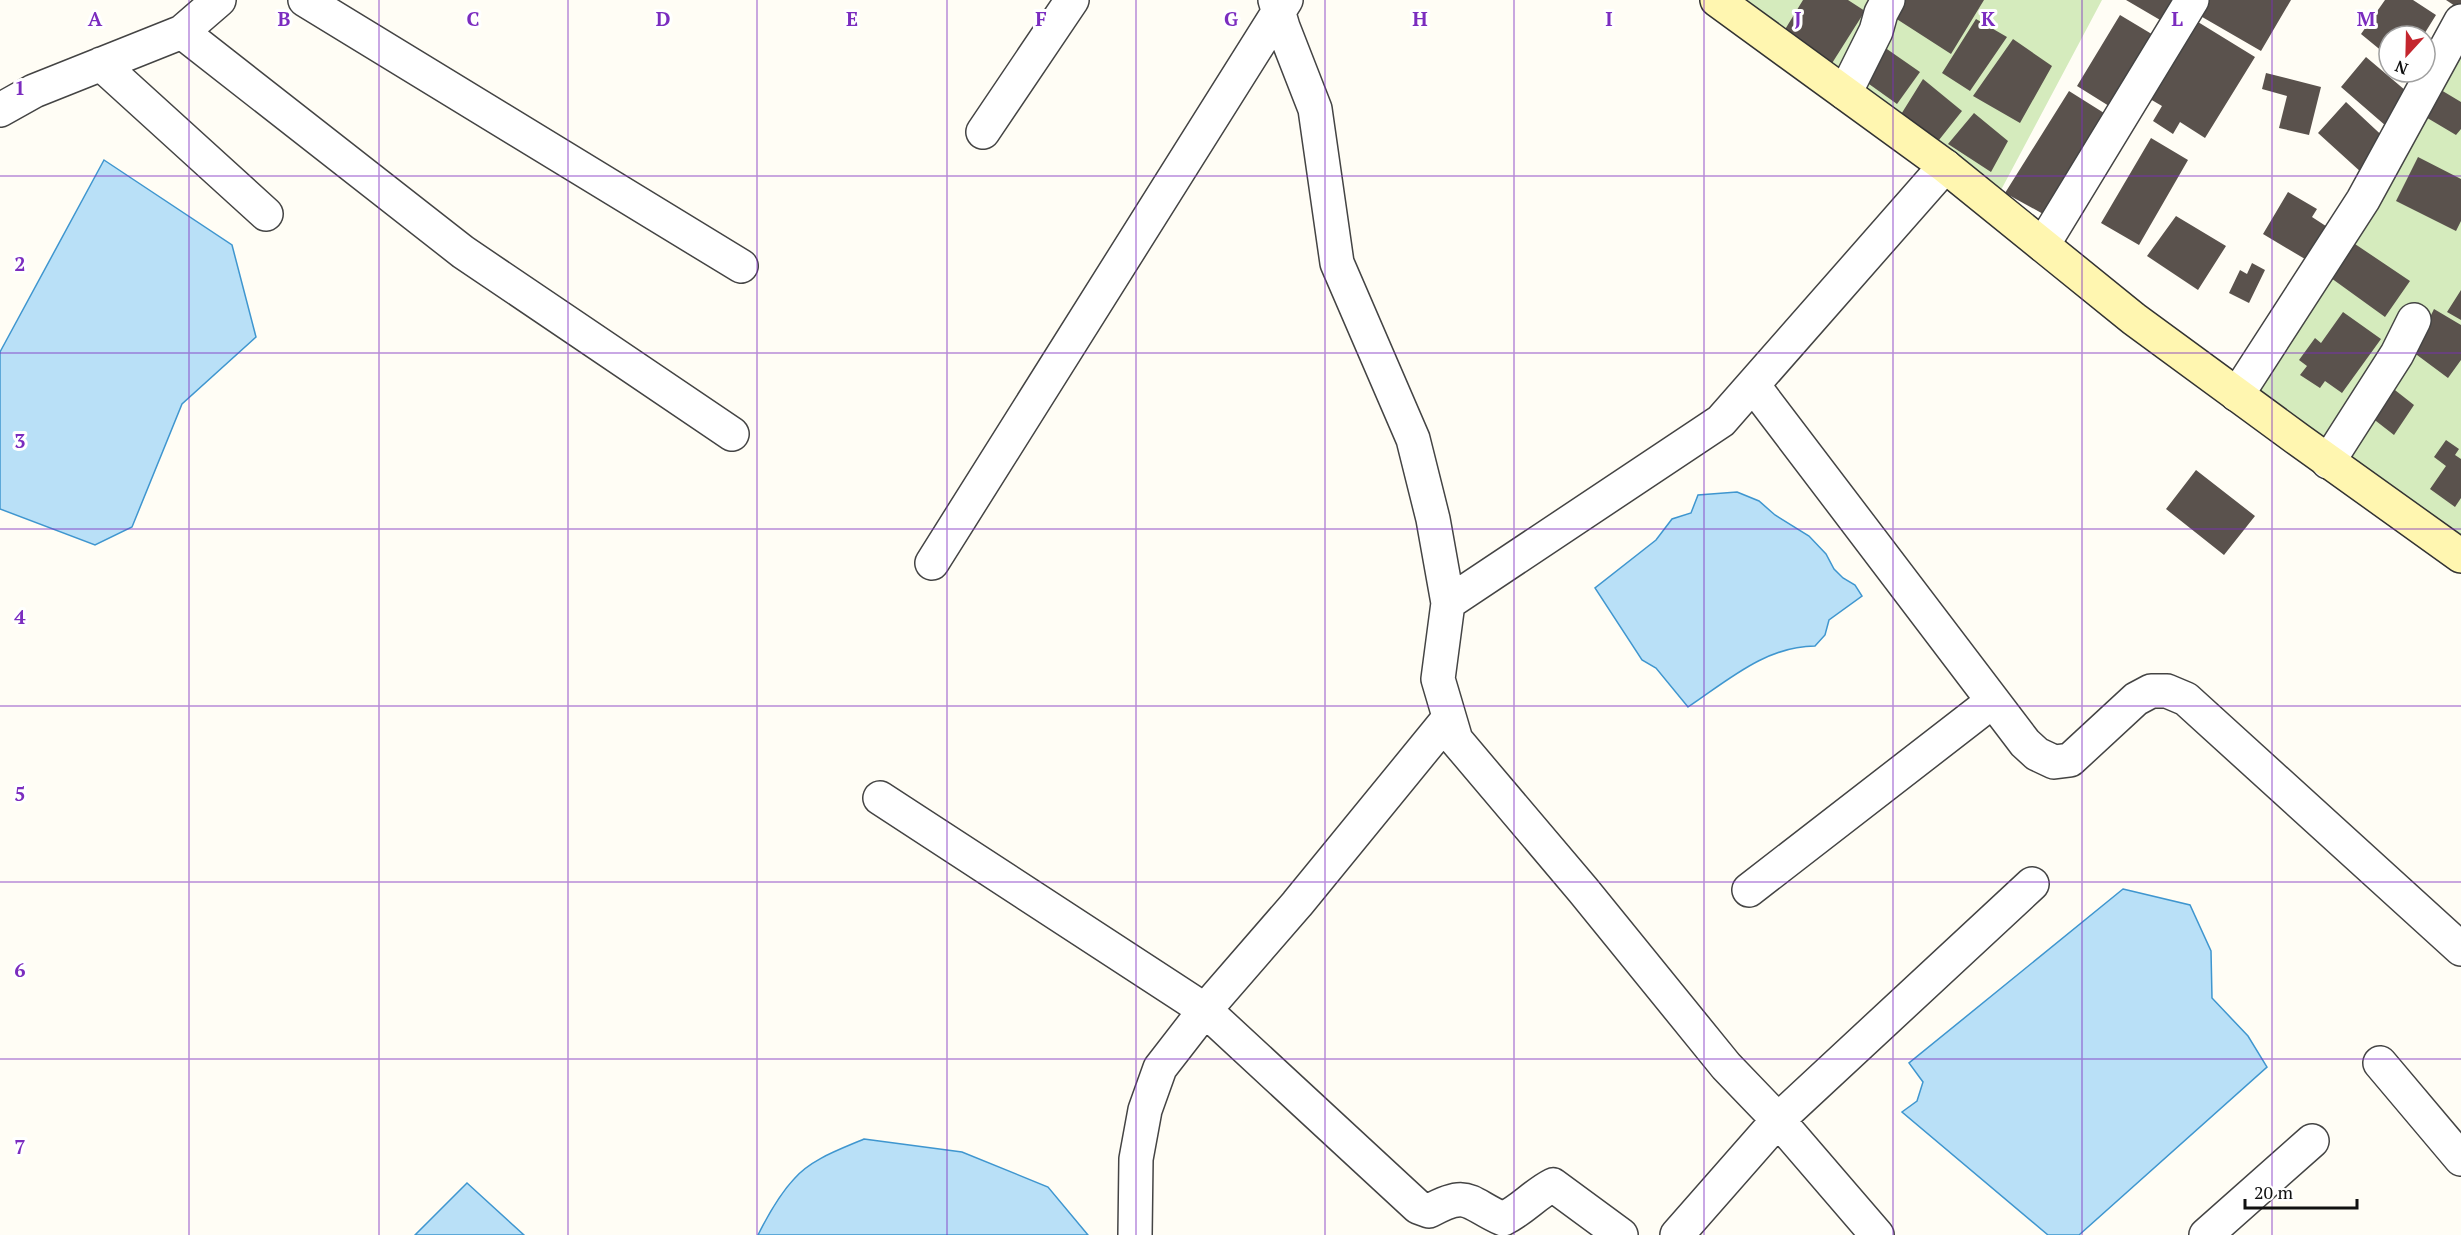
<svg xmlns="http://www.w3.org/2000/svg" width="2461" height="1235" viewBox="0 0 2461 1235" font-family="'PT Serif',serif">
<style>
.green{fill:#d5ebbd}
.water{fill:#b9e0f7;stroke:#3f96cf;stroke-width:1.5}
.building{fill:#5a524d}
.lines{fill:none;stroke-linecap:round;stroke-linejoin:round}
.street-casing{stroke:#444;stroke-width:36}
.secondary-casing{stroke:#333;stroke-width:36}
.street{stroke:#fff;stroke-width:33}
.secondary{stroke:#fff6b0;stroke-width:33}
.grid{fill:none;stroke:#7b2cbf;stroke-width:1.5;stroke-opacity:0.55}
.grid-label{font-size:20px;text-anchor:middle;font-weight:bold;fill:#7b2cbf;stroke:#fff;stroke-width:6;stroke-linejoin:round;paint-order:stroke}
</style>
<rect width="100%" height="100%" fill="#fffdf5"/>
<path class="green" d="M1717 0H2102L1993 205Z
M2461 21V555L2237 395Z"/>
<path class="water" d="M104 160 232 245 256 337 182 404 132 527 95 545 0 509V352Z
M1737 492 1759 501 1775 515 1809 536 1826 554 1834 569 1843 578 1855 585 1862 596 1829 620 1825 635 1815 646C1766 646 1727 681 1688 707L1656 668 1642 660 1595 588 1656 540 1672 519 1691 513 1698 495Z
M2123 889 2190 905 2211 951 2212 998 2248 1036 2267 1067 2079 1235H2048L1902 1112 1917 1101 1923 1082 1909 1063Z
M864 1139 962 1152 1048 1187 1088 1235H758C768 1215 779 1195 794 1179 811 1159 841 1149 864 1139Z
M467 1183 524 1235H415Z"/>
<path class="building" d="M1803 0H1848L1865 11 1829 68 1781 36Z
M1901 0H1984L1951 54 1892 16Z
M2126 0H2181L2167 24Z
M2206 0H2291L2261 51 2197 14Z
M2385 0H2413L2436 15 2423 36H2389V57L2361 34Z
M2446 0H2461V3L2458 8Z
M2120 15 2160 39 2117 111 2077 86Z
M1976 19 2007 37 1970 91 1942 73Z
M2198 22 2255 57 2205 138 2180 122 2173 134 2153 121 2162 106 2150 99Z
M2013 39 2052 66 2020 123 1973 96Z
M1884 47 1920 72 1897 104 1862 79Z
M2366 57 2412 96 2386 126 2341 87Z
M2266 73 2321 87 2309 135 2279 128 2287 96 2262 89Z
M1923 79 1962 111 1939 140 1900 116Z
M2436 87 2461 102V129L2456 135 2424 116Z
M2069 91 2104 113 2045 215 2005 193Z
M2346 102 2390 143 2362 173 2318 133Z
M1974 113 2008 141 1991 172 1948 144Z
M2151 138 2188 160 2139 245 2101 223Z
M2418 157 2461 179V221L2456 231 2396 201Z
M2288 192 2317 209 2312 217 2335 232 2315 265 2263 234Z
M2176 216 2226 246 2198 290 2147 256Z
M2355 244 2410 281 2385 317 2331 278Z
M2252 263 2265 270 2249 303 2229 293 2240 270 2247 274Z
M2461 290V320L2447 312Z
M2434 309 2461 325V360L2448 378 2413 352Z
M2343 312 2381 339 2342 393 2325 381 2320 388 2300 375 2307 366 2299 360 2315 338 2321 343Z
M2386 383 2414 405 2394 435 2367 414Z
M2446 440 2459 449 2455 455 2461 459V498L2455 507 2430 489 2446 466 2434 457Z
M2196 470 2255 516 2224 555 2166 509Z"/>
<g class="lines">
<g class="street-casing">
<path id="street" d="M305 0 741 266
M1275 0 1283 27 1315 109 1337 263 1413 439 1433 519 1448 603 1438 679 1456 740 1583 890 1726 1066 1778 1120 1877 1235
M182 32 463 252 732 434
M101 64 266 214
M1845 93 1876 31 1881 13 1888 0
M0 110 34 91 182 32 219 0
M983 132 1072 0
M2043 245 2192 0
M1753 385 2025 743 2037 754 2054 762 2070 760 2136 699 2151 691H2167L2186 699 2461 949
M2237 395 2363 200 2461 21
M2328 462 2397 354 2414 320
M932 563 1286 0
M1448 603 1721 421 1945 166
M880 798 1205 1010 1418 1207 1429 1211C1469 1189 1467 1203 1503 1219 1522 1210 1535 1194 1553 1185L1621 1235
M1749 890 1993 701
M2380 1063 2461 1159
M1135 1235 1136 1159 1145 1110 1160 1068 1205 1010 1297 904 1449 718
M1677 1235 1778 1120 2032 884
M2206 1235 2312 1141"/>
</g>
<g class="secondary-casing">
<path id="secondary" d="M1717 0 1945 166 2134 319 2299 440 2461 556"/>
</g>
<use href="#street" class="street"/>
<use href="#secondary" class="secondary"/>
</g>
<path class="grid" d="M189 0V1235M379 0V1235M568 0V1235M757 0V1235M947 0V1235M1136 0V1235M1325 0V1235M1514 0V1235M1704 0V1235M1893 0V1235M2082 0V1235M2272 0V1235M0 176H2461M0 353H2461M0 529H2461M0 706H2461M0 882H2461M0 1059H2461"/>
<g class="grid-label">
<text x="95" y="26">A</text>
<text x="284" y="26">B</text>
<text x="473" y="26">C</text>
<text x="663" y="26">D</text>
<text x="852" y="26">E</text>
<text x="1041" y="26">F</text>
<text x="1231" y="26">G</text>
<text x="1420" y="26">H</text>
<text x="1609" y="26">I</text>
<text x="1798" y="26">J</text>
<text x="1988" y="26">K</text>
<text x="2177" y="26">L</text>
<text x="2366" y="26">M</text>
<text x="20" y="95">1</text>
<text x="20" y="271">2</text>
<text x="20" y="448">3</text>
<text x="20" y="624">4</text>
<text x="20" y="801">5</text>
<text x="20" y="977">6</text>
<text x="20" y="1154">7</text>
</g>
<g transform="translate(2407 54) rotate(202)"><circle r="28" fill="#ffffff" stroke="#a0a0a0" stroke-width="1.5"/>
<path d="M0-4.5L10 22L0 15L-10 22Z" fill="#c4262e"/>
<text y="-9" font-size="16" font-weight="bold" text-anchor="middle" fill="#111111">N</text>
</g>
<path d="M2245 1199v9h112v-9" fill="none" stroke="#111111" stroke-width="3"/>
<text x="2254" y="1199" font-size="18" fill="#111111" stroke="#ffffff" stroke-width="4.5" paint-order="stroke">20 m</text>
</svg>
